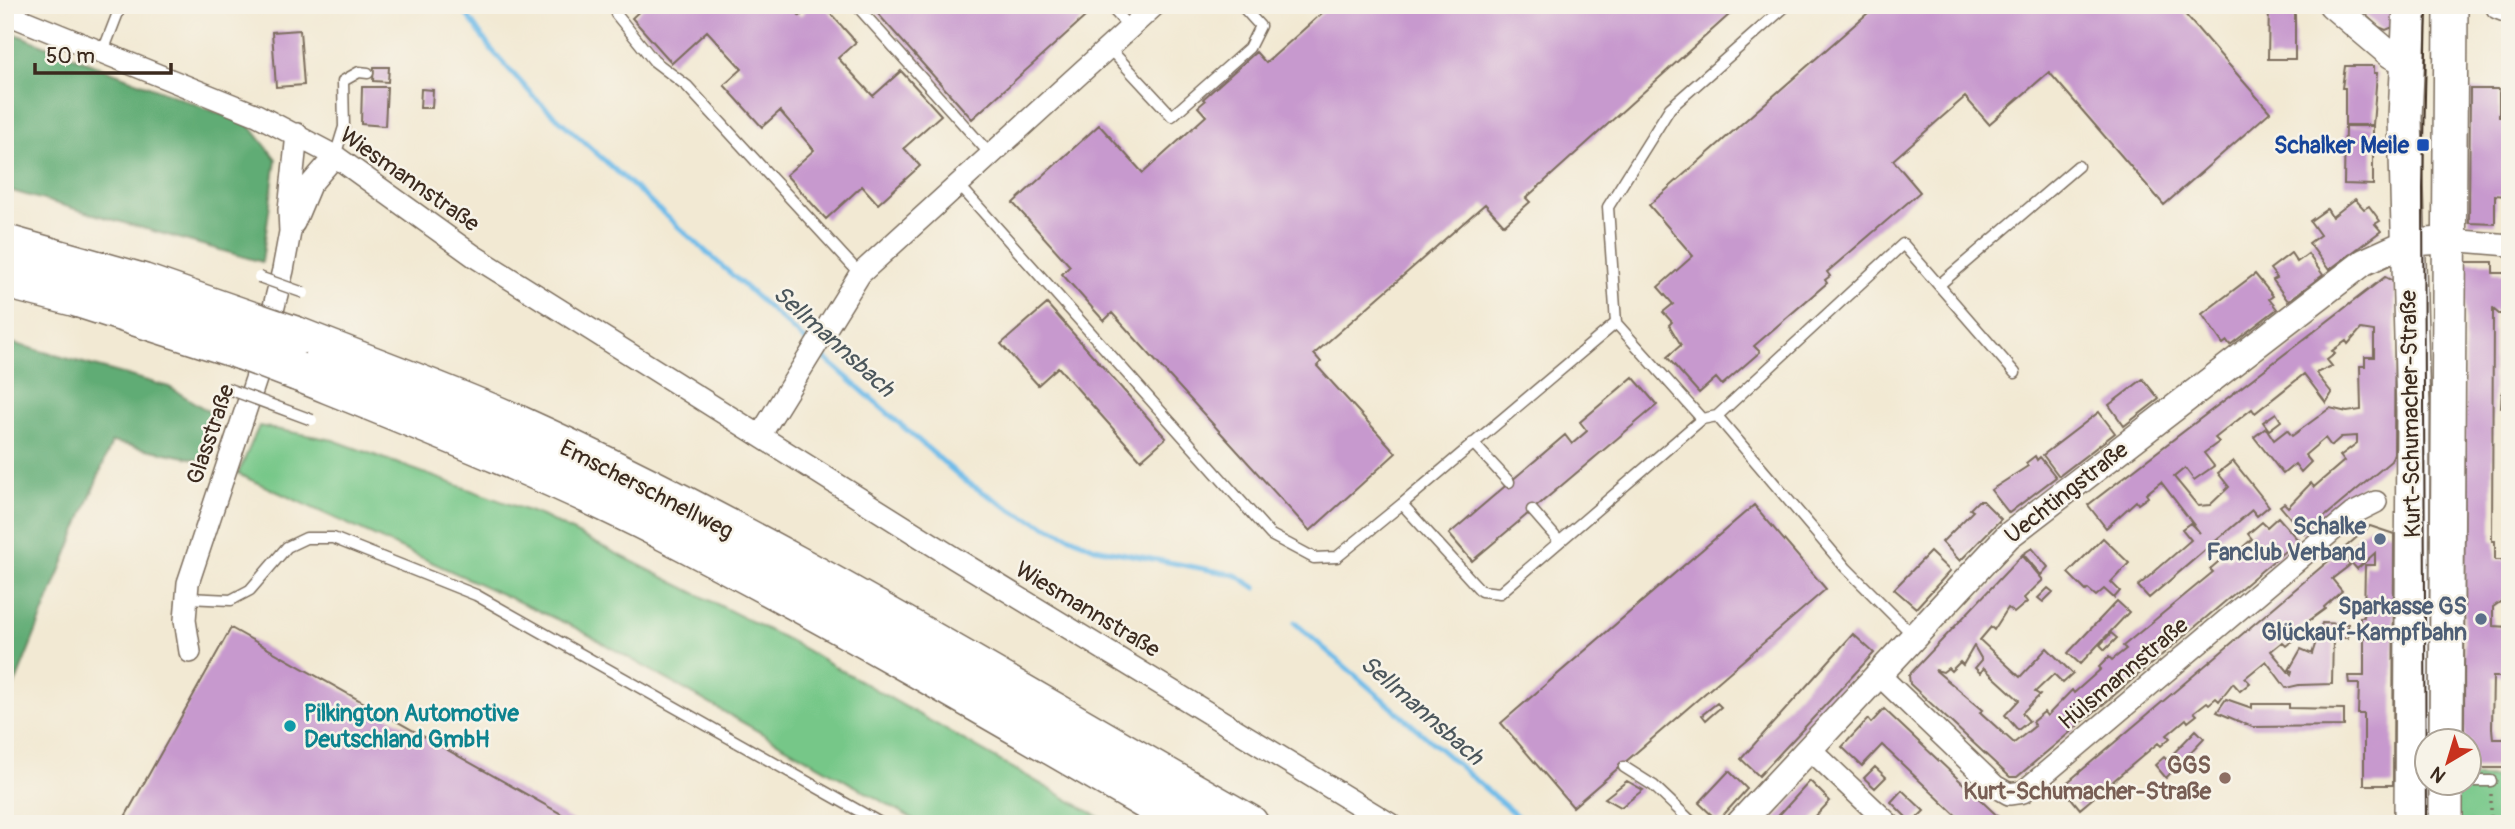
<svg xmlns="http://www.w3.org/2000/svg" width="2515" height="829" viewBox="0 0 2515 829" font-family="Pangolin,sans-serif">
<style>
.green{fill:#76c788;stroke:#587853;stroke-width:2}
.forest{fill:#60ac74;stroke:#4e6b49;stroke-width:2}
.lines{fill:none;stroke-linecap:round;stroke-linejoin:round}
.stream{stroke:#70bce9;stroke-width:5}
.building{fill:#c799ce}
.service-casing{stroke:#7b6d5d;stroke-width:13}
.minor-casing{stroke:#7b6d5d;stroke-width:24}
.tertiary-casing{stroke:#7b6d5d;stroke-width:29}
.primary-casing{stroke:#7b6d5d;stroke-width:36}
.motorway-casing{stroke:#7b6d5d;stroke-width:41}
.path{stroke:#7b6d5d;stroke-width:3.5;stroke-dasharray:2 5;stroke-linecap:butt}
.service{stroke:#fff;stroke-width:10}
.minor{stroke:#fff;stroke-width:21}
.tertiary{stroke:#fff;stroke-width:26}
.primary{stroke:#fff;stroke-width:33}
.motorway{stroke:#fff;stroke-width:38}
.tram{stroke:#3b2a1e;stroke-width:2}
.service-bridge-casing{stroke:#7b6d5d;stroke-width:13;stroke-linecap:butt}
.motorway-bridge-casing{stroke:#7b6d5d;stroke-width:41;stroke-linecap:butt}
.service-bridge{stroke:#fff;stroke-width:10}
.motorway-bridge{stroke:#fff;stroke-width:38}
.transit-dot{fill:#1a4fb4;stroke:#f7f3e8;stroke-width:2.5}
.service-dot{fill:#5c6f8a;stroke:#f7f3e8;stroke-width:2.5}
.culture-dot{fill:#0f9aa8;stroke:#f7f3e8;stroke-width:2.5}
.education-dot{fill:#8d6e63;stroke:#f7f3e8;stroke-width:2.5}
.labels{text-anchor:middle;stroke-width:5;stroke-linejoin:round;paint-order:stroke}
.transit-label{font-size:23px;font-weight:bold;fill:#164399;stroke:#f7f3e8;text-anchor:end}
.street-label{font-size:23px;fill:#3b2a1e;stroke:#f7f3e8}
.service-label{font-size:23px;font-weight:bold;fill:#4e5e75;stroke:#f7f3e8;text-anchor:end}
.culture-label{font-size:23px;font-weight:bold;fill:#0d838f;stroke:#f7f3e8;text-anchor:start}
.education-label{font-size:23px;font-weight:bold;fill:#785e54;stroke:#f7f3e8;text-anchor:end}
.water-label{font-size:24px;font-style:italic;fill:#4b565b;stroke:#f7f3e8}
</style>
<rect width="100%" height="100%" fill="#f7f3e8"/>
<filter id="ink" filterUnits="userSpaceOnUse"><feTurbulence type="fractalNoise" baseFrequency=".0143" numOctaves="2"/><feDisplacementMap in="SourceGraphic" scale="14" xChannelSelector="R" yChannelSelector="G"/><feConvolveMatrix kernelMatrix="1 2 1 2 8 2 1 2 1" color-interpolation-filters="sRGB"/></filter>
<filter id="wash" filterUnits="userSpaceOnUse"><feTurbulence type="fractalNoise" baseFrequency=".00686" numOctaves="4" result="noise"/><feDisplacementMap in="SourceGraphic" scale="28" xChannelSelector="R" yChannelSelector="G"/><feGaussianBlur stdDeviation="1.57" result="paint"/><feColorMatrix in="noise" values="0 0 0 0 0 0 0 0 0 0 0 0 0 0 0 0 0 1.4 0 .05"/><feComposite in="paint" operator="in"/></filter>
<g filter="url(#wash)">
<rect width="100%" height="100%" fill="#f2e9d3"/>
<path class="green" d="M259 426 333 440 542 516 790 641 1111 824H922L576 628 238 474Z
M2470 777 2510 778V824H2450V784H2470Z"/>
<path class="forest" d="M5 30 249 125 276 159 262 262 5 189Z
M5 341 169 387 216 416 205 461 112 442 5 709Z"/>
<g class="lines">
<path class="stream" d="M460 5 490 48 535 98 811 346
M818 352 965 481 1017 513 1095 548 1236 575 1256 588
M1295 623 1526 824"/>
</g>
<g id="blocks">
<path class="building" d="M646 5H791L800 16 812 5H823L856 42 838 58 873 96 901 71 941 115 904 148 920 166 878 204 862 186 826 219 786 175 814 150 780 111 762 127 724 85 742 69 707 31 672 63 632 18Z
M870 5H1092L1095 8 972 119Z
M1331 5H1740L1526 198 1530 202 1504 225 1485 204 1314 354 1321 362 1317 366 1396 453 1310 531 1112 313 1104 321 1062 274 1070 266 1013 203 1099 125 1143 173 1206 116 1198 107 1205 101 1203 99 1256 52 1266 63Z
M1877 5H2177L2270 112 2164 205 2049 72 1989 124 1965 97 1893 160 1920 192 1827 272 1830 276 1825 280 1827 283 1754 346 1760 352 1722 385 1716 378 1699 393 1667 357 1681 345 1669 325 1672 322 1663 312 1673 304 1658 287 1693 256 1649 205Z
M2269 5H2295V59H2268Z
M2354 5H2396L2393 27 2386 30 2379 27Z
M300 30 304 85 276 87 272 32Z
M2345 66H2374V73H2377L2373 125H2345V88H2342Z
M374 67H389L388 82 373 81Z
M362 87H387L385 126 361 124Z
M421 89 433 90 432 108H420Z
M2470 89H2499V117H2510V183H2507L2506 196 2495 195V224L2469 223Z
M2345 126H2373V185L2344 184Z
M2355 199 2364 209 2369 206 2380 221 2375 224 2381 231 2329 270 2309 243 2320 235 2310 221 2327 209 2332 217Z
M2291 253 2297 262 2308 254 2323 275 2288 301 2273 280 2277 278 2270 269Z
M2465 262H2493V273H2510V314H2499L2493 309 2492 541H2495V560H2507V572H2510V595L2493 607V626L2510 627V677H2493L2492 728 2493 739H2510V768H2470V742H2464Z
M2255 274 2273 296 2269 299 2277 309 2230 345 2227 341 2223 344 2202 314Z
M2385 277 2395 282 2394 453 2391 461 2304 534 2280 506 2284 503 2288 507 2311 483 2314 487 2344 461 2340 456 2357 443V436L2341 437 2331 446 2325 438 2305 455 2311 462 2301 472 2295 464 2283 474 2254 437 2266 428 2274 440 2287 430 2292 436 2330 408 2347 412 2361 410 2360 366H2365V357H2374V331L2361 329 2348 344 2346 341 2332 351 2335 354 2327 360 2332 366 2316 373 2332 393 2326 403 2304 374 2255 413 2252 409 2215 438 2219 442 2204 453 2214 466 2194 480 2185 468 2174 477 2198 506 2210 505 2229 487 2218 473 2233 461 2269 506 2257 516 2252 510 2149 598 2138 586 2191 540 2182 529 2190 523 2200 533 2161 482 2146 494 2148 497 2138 504 2136 501 2106 528 2088 505Z
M1047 304 1166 438 1141 460 1058 367 1038 385 1001 344Z
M1633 377 1657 405 1472 561 1449 534 1565 435 1572 444 1587 431 1580 422Z
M2143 379 2159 399 2124 426 2109 405Z
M2502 392H2510V407H2501Z
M2099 412 2115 433 2059 476 2043 455Z
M2276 413 2281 421 2269 430 2263 422Z
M2035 456 2037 460 2040 457 2056 477 2009 513 1991 490 2028 466 2026 463Z
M1978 501H1983L2001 519 1960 561 1942 542 1973 511 1970 509Z
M1754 505 1826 589 1573 807 1501 723Z
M2278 517 2298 540 2017 777H2010L1910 684 1909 675 2022 555 2043 580 2024 598 2027 602 2021 607 2014 613 2008 608 1994 630 1991 627 1980 640 2020 677 2047 648 2073 674 2063 683 2054 674 2035 692 2040 695 2022 713 2029 721 2018 730 2005 715 2019 700 1984 668 1980 673 1975 668 1982 660 1974 646 1963 665 1960 662 1951 671 1948 668 1943 672 1935 670 1983 710 1980 712 2014 743 2035 726 2032 722 2044 712 2047 716 2072 690 2074 693 2101 669 2099 667 2109 657 2112 660 2126 649 2123 646 2213 572 2210 569 2225 556 2228 560 2252 539 2248 534 2262 522 2267 527Z
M2370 526 2394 534 2393 785H2364V714H2358L2359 684H2349L2348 676H2364V623H2360V617H2364L2365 565H2375V553L2357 569 2341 551Z
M2103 538 2129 563 2111 582 2120 591 2114 598 2104 589 2096 596 2088 589 2086 591 2068 573Z
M2032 548 2048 567 2041 575 2023 554Z
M1930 552 1950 571 1916 608 1894 589Z
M2339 552 2350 565 2332 579 2342 591 2324 607 2325 609 2295 631 2299 635 2286 646 2282 642 2271 651 2291 675 2292 671 2289 670 2301 649 2312 654 2322 623 2348 624V638H2333L2332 684 2299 685 2286 688 2266 661 2245 678 2250 683 2240 691 2233 683 2219 701 2216 698 2209 704 2207 702 2194 712 2197 715 2188 722 2186 719 2167 735 2170 738 2161 746 2158 743 2080 809 2062 787Z
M2048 588 2053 592 2043 602 2038 598Z
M2117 601 2129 612 2080 664 2068 653Z
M231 628 579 824H121Z
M2111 633 2117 638 2105 650 2100 645Z
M1853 634 1874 653 1759 776 1741 759Z
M2226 699 2252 708V704H2289V708L2344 709V726L2252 727 2217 712Z
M1717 703 1721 707 1706 720 1702 715Z
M1884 709 1920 743 2006 824H1965L1882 745 1862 766 1842 747 1868 719 1871 723Z
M2196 730 2204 738 2166 778 2155 765 2164 757 2167 760Z
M1875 767 1886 777 1875 788 1864 778Z
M1729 771 1747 789 1718 821 1699 803Z
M1627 781 1643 790 1621 807 1605 798Z
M1810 781 1830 801 1811 821 1813 824H1771Z
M1902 790 1924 811 1912 823 1891 802Z"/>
</g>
</g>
<g filter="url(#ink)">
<use href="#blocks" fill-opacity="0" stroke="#7b6d5d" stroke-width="2"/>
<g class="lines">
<g class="service-casing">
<path id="service" d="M617 5 616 14 654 61 687 86 860 274
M856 5 990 154
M1109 5 1129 27
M1108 47 1172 116 1249 48 1260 26 1241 5
M102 54 121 5
M335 156 344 127 343 81 359 72 368 73
M960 186 1271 535 1314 558 1337 557 1402 504
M1939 285 2078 166
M1616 323 1608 207 1670 108 1787 5
M1717 416 1903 244 2015 373
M1702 419 1616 323 1402 504 1481 591 1500 593 1702 419 1717 416 1846 568 1913 635
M1473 443 1509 482
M1532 510 1559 541
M187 598 231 600 250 590 287 547 306 538H333L476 595 882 824
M1624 767 1654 786 1694 824
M2470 781H2491"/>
</g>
<g class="minor-casing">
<path id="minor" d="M2497 8 2510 13
M5 13 257 115 335 156 474 256 954 558 1390 824
M294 223 310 185 335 156
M2449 240 2510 245
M761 434 860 274 1155 5
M190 652 185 620 188 583 256 379 283 270 290 232 289 210 297 134
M1878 674 1995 786 2009 794 2023 792 2352 514 2376 502
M1809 748 1889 824"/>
</g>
<g class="tertiary-casing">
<path id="tertiary" d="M2332 5 2391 55 2407 62
M1739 824 2008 536 2364 262 2406 243 2449 240"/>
</g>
<g class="primary-casing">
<path id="primary" d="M2410 5 2405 118 2413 410 2411 824
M2446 742 2451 5
M2446 784V824"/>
</g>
<g class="motorway-casing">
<path id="motorway" d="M5 244 143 283 252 321
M5 279 75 297 243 351
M296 336C371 366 447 393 521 426 773 540 1008 688 1249 824
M298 372C422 422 547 471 666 532 843 623 1015 724 1187 824"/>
</g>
<path class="path" d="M2491 824V794"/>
<use href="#service" class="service"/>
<use href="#minor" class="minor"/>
<use href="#tertiary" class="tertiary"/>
<use href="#primary" class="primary"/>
<use href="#motorway" class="motorway"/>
<path class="tram" d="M2426 824 2423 188 2427 5"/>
<g class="service-bridge-casing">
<path id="service-bridge" d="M259 277 304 293
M226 388 312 420"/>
</g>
<g class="motorway-bridge-casing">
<path id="motorway-bridge" d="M252 321 296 336
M243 351 298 372"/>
</g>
<use href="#service-bridge" class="service-bridge"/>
<use href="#motorway-bridge" class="motorway-bridge"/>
</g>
</g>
<rect class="transit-dot" x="2416" y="138" width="14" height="14" rx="3.5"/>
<g class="service-dot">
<circle cx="2380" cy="539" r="7"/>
<circle cx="2481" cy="619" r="7"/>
</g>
<circle class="culture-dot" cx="290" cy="726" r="7"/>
<circle class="education-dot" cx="2225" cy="778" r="7"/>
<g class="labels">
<g class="transit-label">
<text x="2409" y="153">Schalker Meile</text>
</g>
<g class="street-label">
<text transform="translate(410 179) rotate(35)" y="8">Wiesmannstraße</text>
<text transform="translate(2410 414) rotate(-91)" y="8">Kurt-Schumacher-Straße</text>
<text transform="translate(210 434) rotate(-71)" y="8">Glasstraße</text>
<text transform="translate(647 489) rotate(27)" y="8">Emscherschnellweg</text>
<text transform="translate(2066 492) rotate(-38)" y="8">Uechtingstraße</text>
<text transform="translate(1088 609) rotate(31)" y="8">Wiesmannstraße</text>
<text transform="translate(2123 673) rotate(-40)" y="8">Hülsmannstraße</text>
</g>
<g class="service-label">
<text x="2366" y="534">Schalke<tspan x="2366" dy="26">Fanclub Verband</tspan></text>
<text x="2467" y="614">Sparkasse GS<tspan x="2467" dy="26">Glückauf-Kampfbahn</tspan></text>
</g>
<g class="culture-label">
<text x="304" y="721">Pilkington Automotive<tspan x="304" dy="26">Deutschland GmbH</tspan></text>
</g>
<g class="education-label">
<text x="2211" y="773">GGS<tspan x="2211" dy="26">Kurt-Schumacher-Straße</tspan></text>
</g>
<g class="water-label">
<text transform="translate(834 341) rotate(42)" y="8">Sellmannsbach</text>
<text transform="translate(1422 710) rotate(41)" y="8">Sellmannsbach</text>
</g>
</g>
<rect width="2515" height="829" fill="none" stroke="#f7f3e8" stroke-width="28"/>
<g transform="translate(2448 762) rotate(218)"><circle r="33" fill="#f7f3e8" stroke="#aca397" stroke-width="2"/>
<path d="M0-5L12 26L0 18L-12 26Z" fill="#c8321e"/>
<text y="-10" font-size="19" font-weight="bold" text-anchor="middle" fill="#3b2a1e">N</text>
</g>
<path d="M35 63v10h136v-10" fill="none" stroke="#3b2a1e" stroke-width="3.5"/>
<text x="46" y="63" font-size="21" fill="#3b2a1e" stroke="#f7f3e8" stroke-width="5" paint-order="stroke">50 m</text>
</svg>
